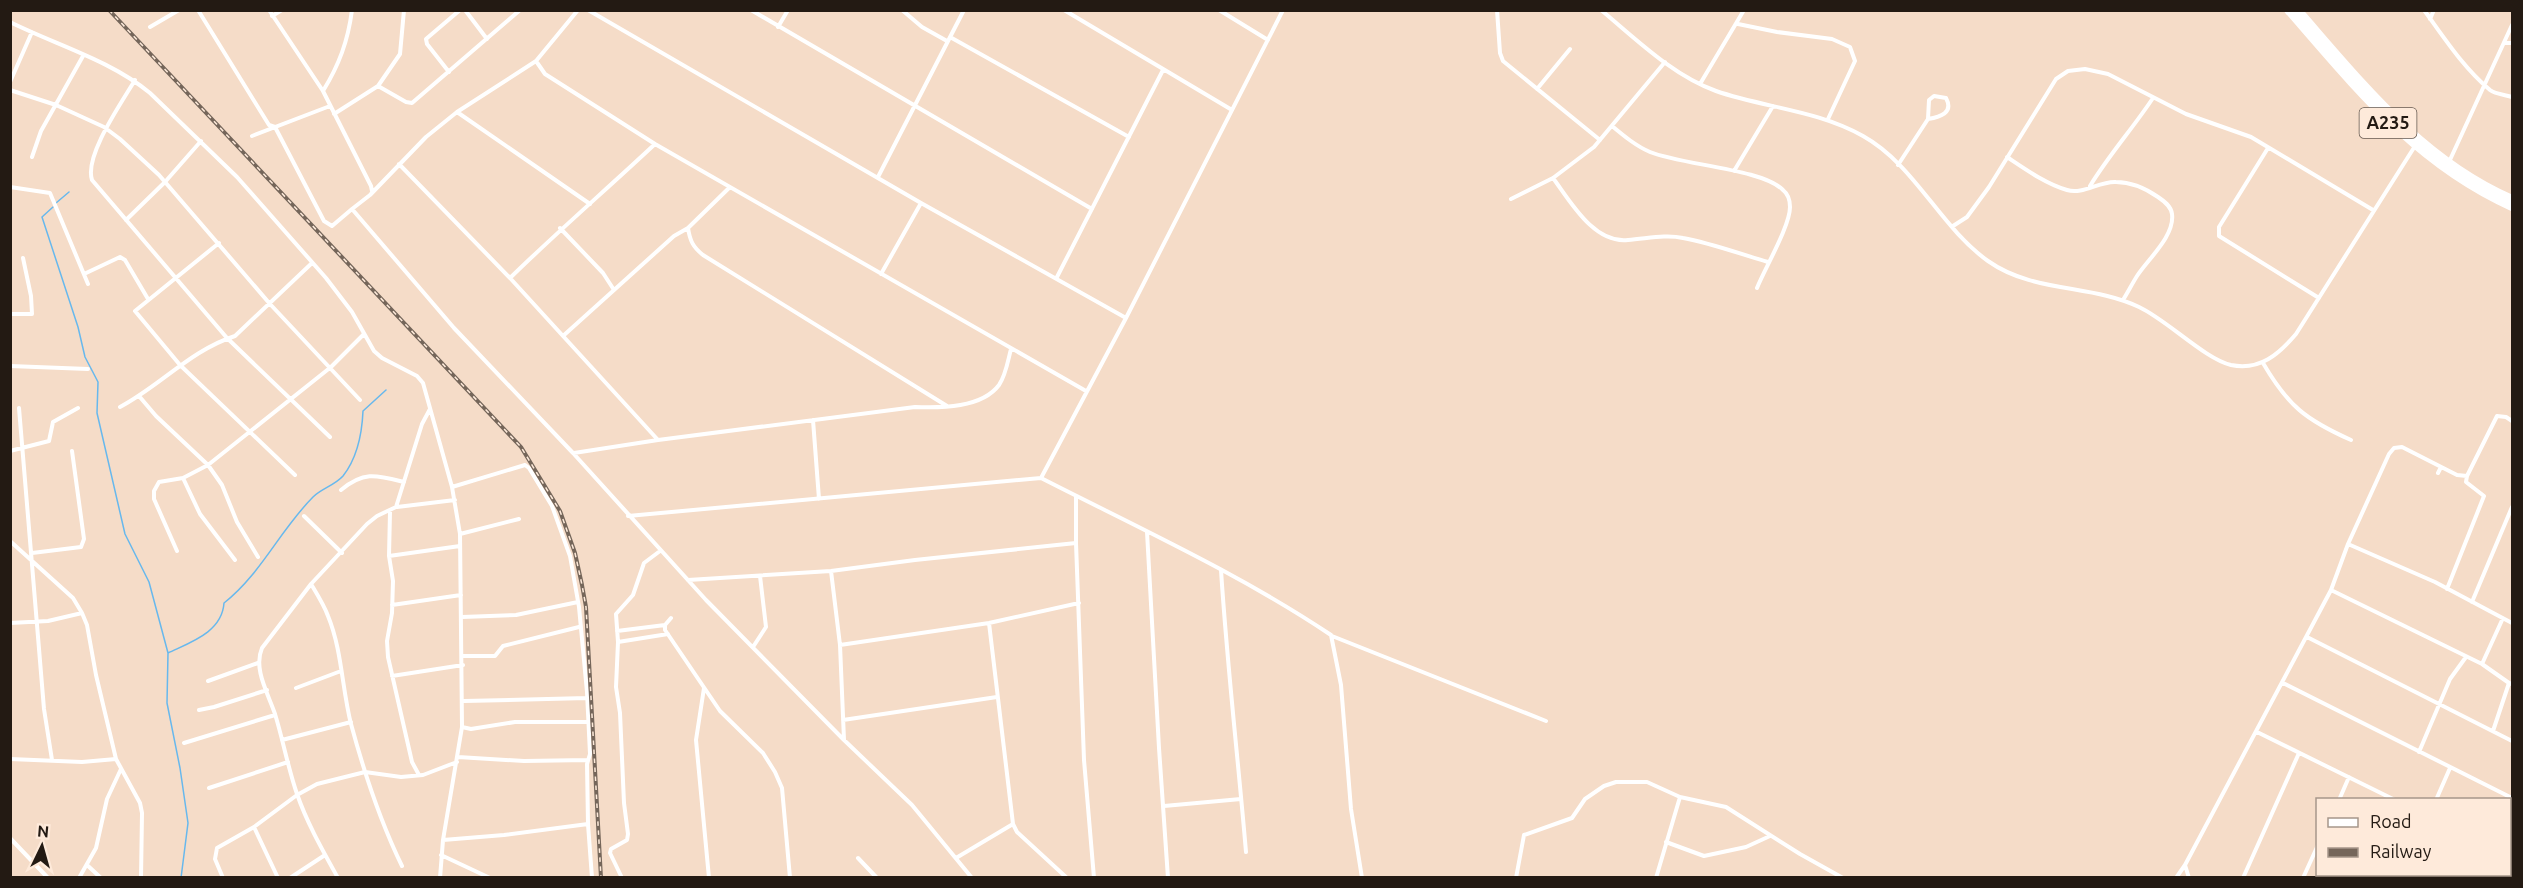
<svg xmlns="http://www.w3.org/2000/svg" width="2523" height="888" viewBox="0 0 2523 888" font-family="Ubuntu,sans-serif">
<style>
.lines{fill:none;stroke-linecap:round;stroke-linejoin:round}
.stream{stroke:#67b8ed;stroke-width:1.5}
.street{stroke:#fff;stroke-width:4}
.highway{stroke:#fff;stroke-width:8}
.rail-casing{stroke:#75665a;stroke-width:4}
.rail{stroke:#feeada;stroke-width:1.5;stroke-dasharray:4.5;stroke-linecap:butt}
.labels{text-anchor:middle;stroke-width:5;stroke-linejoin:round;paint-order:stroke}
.shield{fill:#feeada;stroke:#65584f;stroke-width:1.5}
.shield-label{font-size:18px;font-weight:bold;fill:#231a13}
</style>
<rect width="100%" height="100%" fill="#f5dcc8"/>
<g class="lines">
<path class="stream" d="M56 203 69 192
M53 207 42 217 78 327 85 357 98 382 97 413 125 534 149 582 168 653 167 703 180 768 188 823 181 878
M168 653C191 642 222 632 224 603 261 574 280 530 313 497 321 489 335 485 343 476 358 457 362 434 363 411L386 390"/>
<path class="street" d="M198 10 269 125 275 127 324 221 332 226 352 209
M269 10 323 91 371 186 372 191
M465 10 487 39
M578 10 536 61 457 112 426 137 370 195 352 209 454 328 573 453 706 600 844 740 912 805 972 878
M588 10 921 203 1126 318
M751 10 1092 209
M902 10 922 27 947 41
M1064 10 1232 110
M1219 10 1268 40
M1497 10 1500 53 1503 61 1600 140
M1601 10C1636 39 1672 75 1716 91 1765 108 1817 110 1863 136 1915 165 1940 227 1988 261 2033 293 2091 284 2139 307 2167 320 2205 359 2231 365 2260 371 2279 354 2296 334L2415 146
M2424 10C2445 39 2463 67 2490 90 2495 94 2506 95 2512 97
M272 16 282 10
M2430 19 2434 10
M10 22C56 45 110 60 150 93L237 177 326 278 352 312 374 351 382 358 417 376 423 383 452 487 460 534 462 727 443 840 440 878
M1738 24 1777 32 1832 39 1850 47 1855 61 1828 119
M150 27 179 10
M778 27 788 10
M950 37 1129 137
M2504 43H2512
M536 61 545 74 655 144 1086 391
M449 72 427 44 426 39 460 10
M135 80C122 102 84 156 92 180L227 338 330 437
M10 82 32 32
M1700 84 1744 10
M378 86 406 102 412 103 520 10
M1537 89 1570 49
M10 90 56 105 104 127 120 139 159 175 270 304 360 400
M323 91C339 65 348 41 352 10
M457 112 590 204
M334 114 378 86 400 54 404 10
M1612 126C1624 136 1636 146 1650 152 1682 165 1763 169 1783 190 1788 194 1790 201 1790 207 1790 226 1765 268 1757 288
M252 136 330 106
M2268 148 2219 227V236L2319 298
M32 157 41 131 83 56
M2007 157C2025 169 2046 184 2067 190 2083 195 2099 181 2116 182 2132 182 2145 188 2158 197 2164 201 2171 206 2172 214 2175 236 2148 259 2137 276 2132 284 2128 292 2123 300
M2449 162 2512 25
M399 164 510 278 658 440
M1898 165 1928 119 1929 100 1934 96 1946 98C1954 113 1940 117 1928 119
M1734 171 1773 106
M878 177 964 10
M1553 178C1570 201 1594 244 1628 240 1646 239 1665 234 1683 238 1711 243 1740 254 1768 262
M2090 186C2109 155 2133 128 2153 98
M10 187 50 193 88 284
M1511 199 1553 178 1594 147 1665 62
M126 220 165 182 201 141
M1953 226 1967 217 1989 187 2056 79 2068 71 2085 69 2108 74 2186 114 2251 137 2373 210
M560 228 603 273 614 290
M688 228C690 241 693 247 703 255L947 406
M219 243 135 311 180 365 295 475
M84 274 120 257 125 260 148 299
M881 274 921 203
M1057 277 1163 70
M510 278C557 232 607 189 655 144
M10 314H32L31 296 23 258
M563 336 674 236 688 228 730 187
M2263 363C2288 406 2306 420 2351 440
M10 366 88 369
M139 396 156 416 208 465 222 485 237 522 258 557
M120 407C160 386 191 350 235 336L312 263
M19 408 44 709 52 760
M813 420 819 499
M10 451 49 441 53 422 78 408
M574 453 658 440 915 407C941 408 982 408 999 385 1006 375 1008 360 1011 349
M2438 473 2441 467
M183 478 200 514 235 560
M1041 478C1139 528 1240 574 1331 635L1341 685 1351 809 1362 878
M452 487 525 465 529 468 552 506 570 556 579 607 587 692 590 754 587 764 588 824 592 878
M341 490C364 471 376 475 404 482
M1076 496V543L1084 760 1094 878
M397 507 455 500
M390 512 389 556 393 581 392 613 387 641 388 657 412 762 419 775
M304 516 342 553
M628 516 1041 478 1126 318 1283 10
M1147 532 1159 748 1168 878
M460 534 519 519
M10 541 73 598 82 613 87 625 96 675 116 759 140 803 142 813 141 878
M2348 544 2435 582 2512 623
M177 551 154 499V491L159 482 183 478 208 465 331 367 364 334
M32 553 81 547 84 539 72 451
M389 556 460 546
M1221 570C1227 664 1238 758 1246 852
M831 571 840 645 844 740
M688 580 831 571 915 560 1076 543
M311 584C317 594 324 605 328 616 342 650 342 689 351 724 364 772 380 821 402 866
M2447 589 2484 496 2466 482 2467 476
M2331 590 2482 664 2509 683 2512 684
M2472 602 2512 507
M392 605 461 595
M462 617 516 615 578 602
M671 618 665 625V630L720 711 763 753 775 772 782 788 790 878
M10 623 48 621 82 613
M989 623 1013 824 1017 832 1067 878
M617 631 665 625
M1332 636 1546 721
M2307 637 2512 741
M618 642 616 614 633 595 644 563 660 551
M840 645 989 623 1079 603
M753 647 766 627 760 576
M463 656H495L503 646 579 627
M2482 664 2503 618
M392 676 463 665
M208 681 258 663
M2283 683 2512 798
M296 688 341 671
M704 688 696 740 709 878
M464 701 587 698
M199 710 214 707 267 690
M843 720 997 697
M462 727 471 729 515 722H588
M2493 731 2509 683
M2257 732 2395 800
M282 740 351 722
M184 743 275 715
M2419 752 2450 679 2466 657
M458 757 524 761 588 760
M10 759 82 762 116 759
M209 788 288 762
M2339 800 2349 777
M2436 800 2450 768
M1164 806 1241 799
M254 827 278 878
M10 838 48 878
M443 840 504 835 588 824
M1666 842 1704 856 1746 847 1770 836
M441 855 490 878
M858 858 877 878
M956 858 1013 824
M2510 860 2512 862
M87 865 101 878
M2185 865 2189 878
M79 878 96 848 107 799 121 769
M223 878 215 859 217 848 254 827 297 795 317 784 365 772 401 777 423 775 457 762
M290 878 325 855
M338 878C323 851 307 823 297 794 288 768 283 740 275 714 268 693 253 669 262 648L311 584 367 524 377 516 396 507 422 424 430 409
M622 878 610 853 611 849 627 840 628 834 624 803 620 713 616 687 618 642 668 634
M1516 878 1524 835 1572 818 1585 799 1604 786 1616 782H1647L1680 797 1726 807 1800 854 1843 878
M1656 878 1680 797
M2176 878 2185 865 2331 590 2348 544 2389 454 2394 448 2402 447 2457 475 2467 476 2497 416 2506 417 2512 421
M2243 878 2299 753
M2303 878 2318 845
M2360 878 2361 874
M2418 878 2419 874
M2475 878 2476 874"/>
<path class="highway" d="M2288 10C2356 88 2416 164 2512 207
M2298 10C2361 82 2422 160 2512 199"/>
<g class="rail-casing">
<path id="rail" d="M109 10 521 447 560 511 575 553 582 585 586 607 601 878"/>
</g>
<use href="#rail" class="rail"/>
</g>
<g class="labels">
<rect class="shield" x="2359.5" y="108" width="57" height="30" rx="4.5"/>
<g class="shield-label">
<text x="2388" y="129">A235</text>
</g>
</g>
<rect width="2523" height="888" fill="none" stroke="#231a13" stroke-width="24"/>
<rect x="2316" y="798" width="195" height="78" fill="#feeada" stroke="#a6978a" stroke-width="1.5"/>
<rect x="2328" y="818" width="30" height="9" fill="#ffffff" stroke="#a6978a" stroke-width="1.5"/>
<text x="2370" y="828" font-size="18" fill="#231a13">Road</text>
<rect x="2328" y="848" width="30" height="9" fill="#75665a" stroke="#a6978a" stroke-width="1.5"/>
<text x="2370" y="858" font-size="18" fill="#231a13">Railway</text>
<g transform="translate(42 846) rotate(5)" stroke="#feeada" stroke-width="4.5" paint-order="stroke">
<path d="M0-4.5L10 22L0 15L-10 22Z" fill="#231a13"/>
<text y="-9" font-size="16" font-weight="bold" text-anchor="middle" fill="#231a13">N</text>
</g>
</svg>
